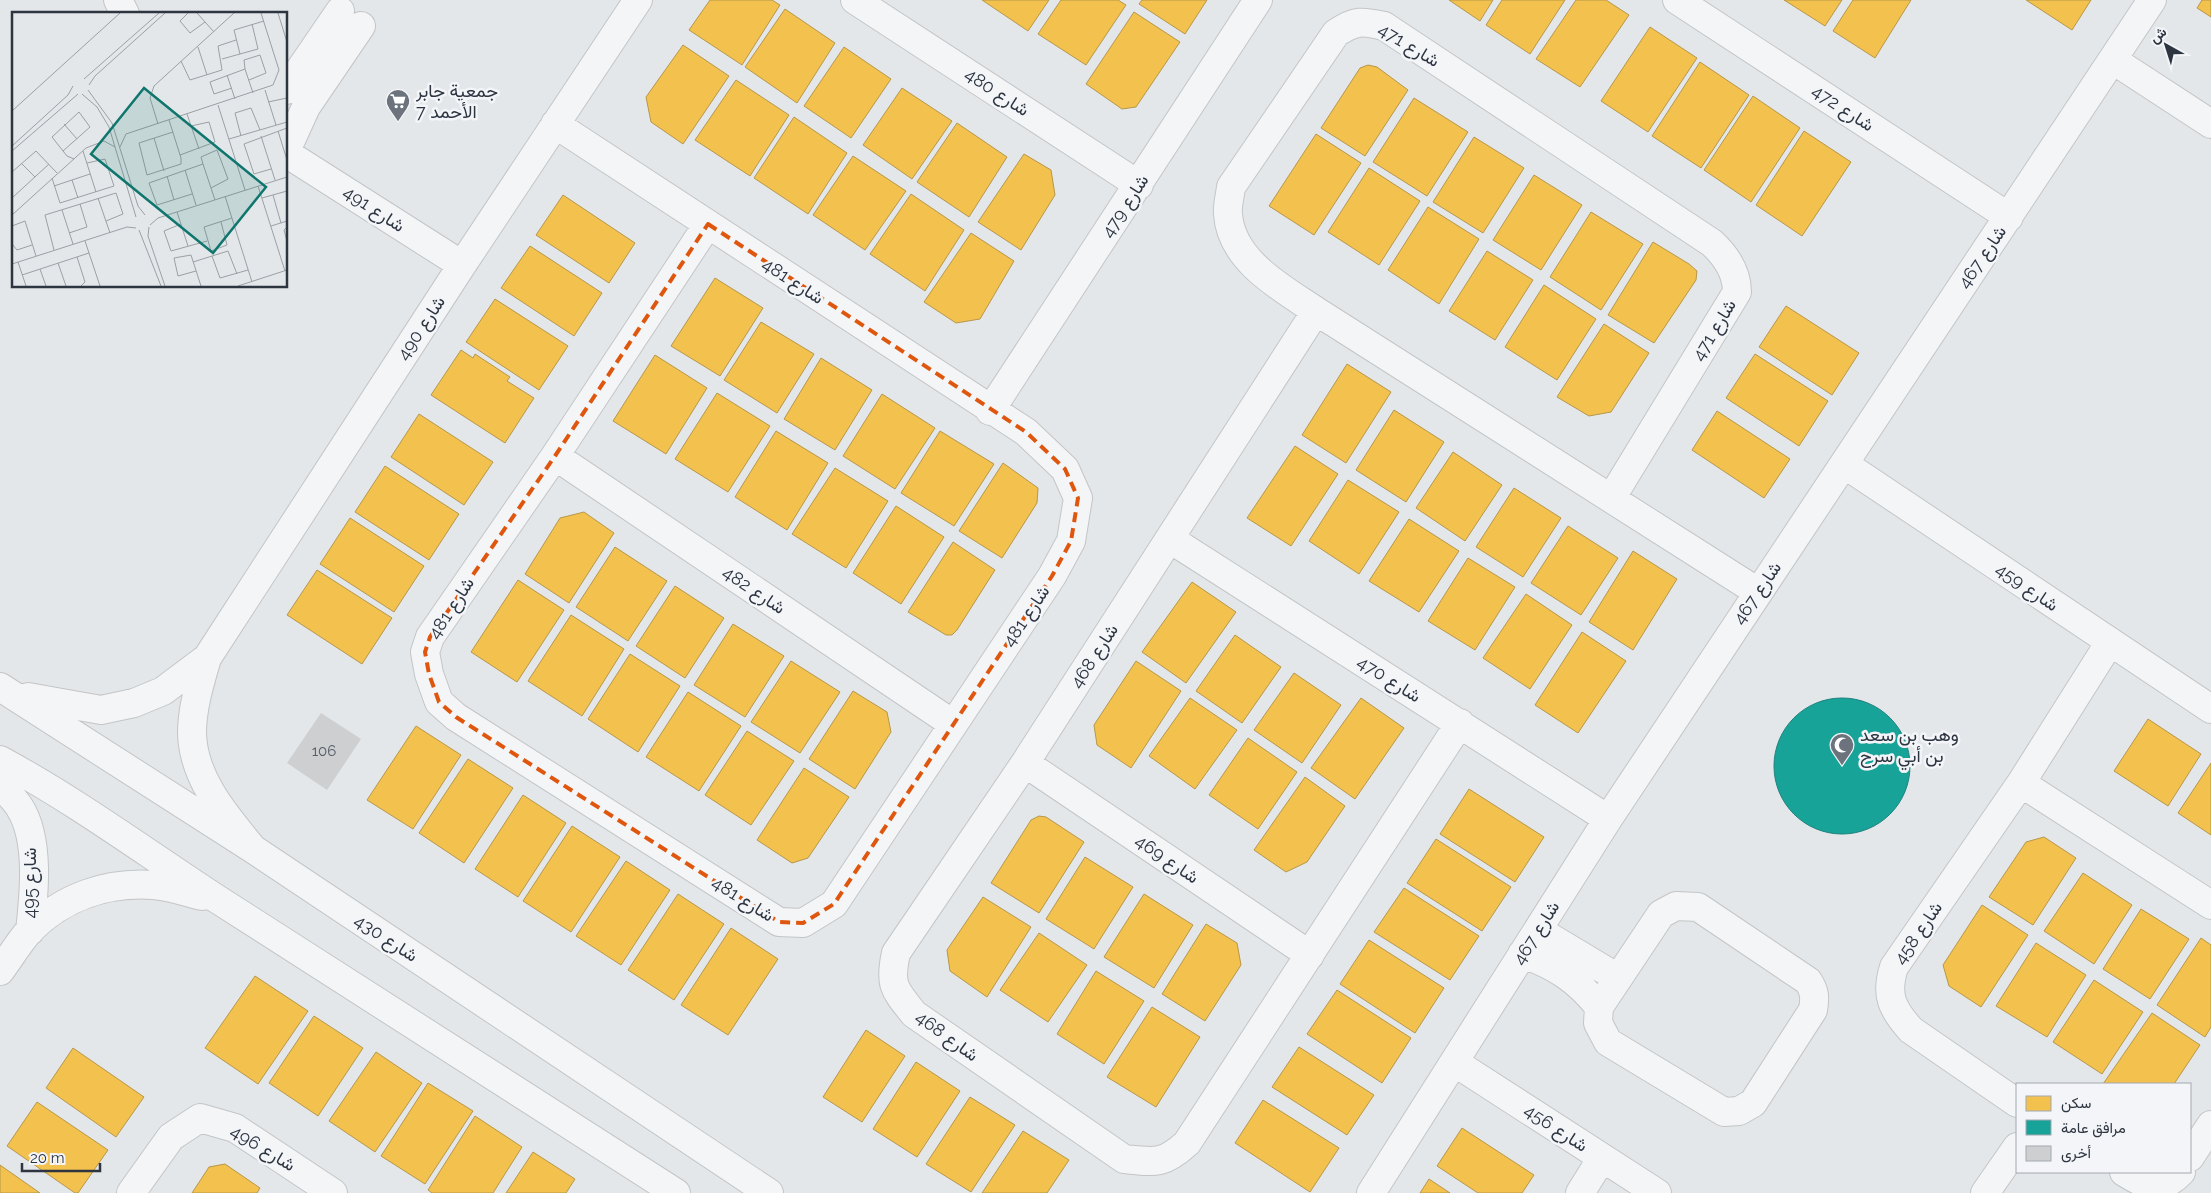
<svg xmlns="http://www.w3.org/2000/svg" width="2211" height="1193" viewBox="0 0 2211 1193" font-family="Raleway,Vazirmatn,sans-serif">
<style>
.homes{fill:#f2c14e;stroke:#b7974a}
.public{fill:#17a398;stroke:#1e827e}
.building{fill:#cdcfd1}
.lines{fill:none;stroke-linecap:round;stroke-linejoin:round}
.minor-casing{stroke:#c3c5c7;stroke-width:30}
.minor{stroke:#f4f5f6;stroke-width:28}
.marked{fill:none;stroke:#df570f;stroke-width:4;stroke-dasharray:10 6;stroke-linejoin:round}
.labels{text-anchor:middle;stroke-width:5;stroke-linejoin:round;paint-order:stroke}
.number-label{font-size:15px;fill:#565c66}
.street-label{font-size:18px;fill:#2d3541;stroke:#f3f5f8}
.poi-label{font-size:18px;fill:#2d3541;stroke:#f3f5f8;text-anchor:start}
.inset-road{fill:none;stroke:#9ba0a6;stroke-width:1}
.view{fill:#0f766e;fill-opacity:0.15;stroke:#0f766e;stroke-width:2.5}
.inset-edge{fill:none;stroke:#2d3541;stroke-width:2.5}
</style>
<rect width="100%" height="100%" fill="#e4e7e9"/>
<path class="homes" d="M710 0H772L780 5 742 65 689 30Z
M982 0H1049L1028 31Z
M1061 0H1118L1126 5 1086 65 1038 34Z
M1142 0H1207L1185 34 1139 4Z
M1449 0H1493L1480 21Z
M1502 0H1565L1530 54 1486 25Z
M1576 0H1606L1629 15 1580 87 1536 59Z
M1784 0H1842L1825 26Z
M1853 0H1911L1875 58 1833 31Z
M2026 0H2091L2072 30Z
M2202 0H2211V17L2197 8Z
M785 9 835 43 797 103 745 67Z
M1134 12 1180 42 1136 107 1122 109 1086 84Z
M1650 27 1697 58 1648 132 1601 101Z
M683 45 729 76 683 144 651 122 646 97Z
M844 47 891 79 851 138 804 106Z
M1700 62 1749 95 1701 168 1652 136Z
M1368 65 1377 67 1408 90 1365 156 1321 128 1360 68Z
M736 80 789 115 750 176 695 140Z
M902 88 952 121 912 179 863 145Z
M1753 96 1800 128 1751 202 1704 170Z
M1414 98 1468 132 1427 196 1373 162Z
M794 117 847 153 808 214 754 178Z
M957 123 1007 157 969 217 917 182Z
M1804 131 1851 162 1802 236 1756 205Z
M1316 134 1361 163 1314 235 1269 206Z
M1474 137 1524 168 1483 233 1433 202Z
M1024 154 1051 170 1055 195 1021 250 978 222Z
M853 156 906 191 865 250 813 215Z
M1369 168 1420 201 1379 265 1328 232Z
M1534 175 1582 205 1541 270 1493 240Z
M911 194 964 230 925 291 870 254Z
M563 195 635 243 609 283 536 235Z
M1428 207 1479 239 1439 304 1388 270Z
M1591 212 1643 244 1601 310 1550 277Z
M971 233 1014 261 980 319 956 323 924 302Z
M1653 242 1689 264 1697 271 1696 280 1654 343 1608 315Z
M530 246 602 293 574 336 501 288Z
M1487 251 1533 280 1495 340 1449 311Z
M715 278 763 308 720 376 671 346Z
M1544 285 1596 319 1557 380 1505 347Z
M495 299 568 346 539 390 466 342Z
M1786 306 1859 353 1832 395 1759 347Z
M761 322 814 354 777 413 724 380Z
M1604 324 1649 353 1611 412 1589 416 1557 397Z
M461 350 473 358 475 354 510 377 507 381 534 398 505 443 431 395Z
M1755 354 1828 401 1799 446 1726 398Z
M655 355 707 388 666 454 613 421Z
M821 358 872 390 835 450 784 419Z
M1347 364 1391 392 1346 463 1302 435Z
M717 393 770 426 728 492 675 459Z
M882 394 935 428 895 489 843 456Z
M1394 410 1444 442 1406 502 1356 470Z
M1717 411 1790 459 1764 498 1692 450Z
M419 414 493 462 464 505 391 457Z
M776 431 828 463 787 530 735 497Z
M940 431 994 464 954 526 901 493Z
M1295 446 1338 474 1291 546 1247 518Z
M1453 452 1502 485 1465 541 1416 508Z
M1003 463 1038 488 1037 503 1002 558 959 531Z
M385 466 459 514 429 560 355 512Z
M835 468 888 501 846 568 792 534Z
M1348 480 1399 512 1359 574 1309 541Z
M1514 488 1561 518 1523 577 1476 547Z
M896 506 944 537 901 604 853 573Z
M584 512 614 533 569 603 525 574 560 518Z
M350 518 424 566 394 612 320 564Z
M1409 519 1459 551 1419 612 1369 581Z
M1568 526 1618 558 1581 615 1531 583Z
M953 542 995 570 957 630 952 635H946L908 612Z
M615 547 667 581 628 641 576 607Z
M1633 551 1677 579 1633 650 1589 622Z
M1468 558 1515 587 1475 650 1428 621Z
M317 570 392 618 362 664 287 615Z
M518 580 564 610 517 682 471 652Z
M1192 582 1236 612 1186 683 1142 652Z
M675 586 724 618 685 678 636 646Z
M1526 594 1572 625 1530 689 1483 658Z
M571 615 624 649 582 716 528 681Z
M733 624 784 656 745 717 694 685Z
M1582 632 1626 661 1578 733 1535 705Z
M1235 635 1281 667 1242 723 1196 691Z
M630 654 680 686 638 752 588 719Z
M791 661 840 692 800 753 751 722Z
M1136 661 1181 691 1131 768 1097 745 1094 725Z
M1294 673 1341 705 1302 763 1254 730Z
M853 691 887 712 891 732 855 789 809 759Z
M688 692 741 726 699 791 646 757Z
M1190 698 1237 730 1195 789 1149 756Z
M1361 698 1404 728 1355 799 1311 768Z
M2148 719 2201 754 2168 806 2114 771Z
M416 726 461 755 413 829 367 800Z
M747 731 794 761 751 825 705 795Z
M1248 738 1297 772 1258 829 1209 795Z
M468 759 513 788 464 863 419 833Z
M2211 763V835L2178 813Z
M804 768 849 797 808 858 792 863 757 840Z
M1305 777 1345 806 1307 862 1286 872 1254 850Z
M1469 789 1544 837 1515 882 1440 834Z
M523 795 566 823 518 897 475 869Z
M1039 816 1046 817 1084 842 1039 913 991 883 1031 820Z
M572 826 620 857 571 932 523 901Z
M2044 837 2076 858 2033 925 1989 897 2026 842Z
M1436 839 1511 887 1482 931 1407 883Z
M1085 857 1133 887 1094 949 1046 919Z
M626 861 670 890 621 965 576 936Z
M2083 873 2132 905 2094 964 2044 931Z
M1404 888 1479 936 1450 980 1374 932Z
M678 894 724 924 674 1000 628 970Z
M1144 894 1193 925 1154 988 1104 957Z
M983 897 1031 927 987 997 950 971 947 950Z
M1982 905 2028 935 1981 1007 1949 986 1943 965Z
M2141 909 2189 939 2150 999 2103 969Z
M1206 924 1237 943 1241 965 1205 1021 1162 994Z
M731 928 778 959 728 1035 681 1005Z
M1039 933 1087 965 1048 1022 1000 990Z
M2201 938 2211 945V1027L2205 1037 2157 1005Z
M1369 940 1444 988 1415 1033 1340 984Z
M2036 943 2086 975 2047 1037 1996 1006Z
M1096 971 1144 1001 1104 1064 1057 1034Z
M255 976 308 1011 258 1084 205 1048Z
M2094 980 2143 1012 2102 1074 2053 1042Z
M1337 990 1411 1038 1382 1083 1307 1034Z
M1152 1007 1200 1037 1156 1107 1107 1077Z
M2152 1013 2200 1045 2174 1084H2103Z
M314 1016 363 1048 318 1116 269 1083Z
M866 1030 905 1056 862 1122 823 1097Z
M1299 1047 1374 1095 1347 1135 1272 1087Z
M73 1048 144 1097 116 1137 46 1088Z
M376 1052 422 1083 375 1152 329 1121Z
M916 1062 960 1091 917 1157 873 1129Z
M428 1083 473 1111 425 1184 381 1156Z
M970 1097 1015 1125 971 1192 926 1164Z
M1263 1100 1339 1148 1310 1192 1235 1143Z
M37 1102 108 1150 78 1193H75L7 1146Z
M475 1116 522 1147 493 1193H432L428 1190Z
M1462 1128 1534 1175 1522 1193H1478L1437 1166Z
M1023 1131 1069 1160 1047 1193H982Z
M533 1152 575 1179 566 1193H506Z
M225 1164 260 1188 257 1193H192L209 1167Z
M0 1165 40 1193H0Z
M1429 1179 1450 1193H1420Z"/>
<path class="public" d="M1774 766a68 68 0 1 1 136 0a68 68 0 1 1-136 0Z"/>
<path class="building" d="M321 713 361 739 327 790 287 763Z"/>
<g class="lines">
<g class="minor-casing">
<path id="minor" d="M118 0 125 14
M855 0 1139 185
M1677 0 2009 217
M2113 60 2211 124
M286 90 340 11
M555 124 1026 432 1065 469 1078 498 1071 541 1052 576 834 904 803 923 779 922 456 717 439 702 429 674 425 652 430 637 555 456 708 224
M286 151 306 107 361 26
M286 153 462 265
M1316 311 1025 763 896 953C889 985 894 989 914 1014L1124 1159C1155 1162 1163 1165 1187 1143L1460 723
M990 411 1258 0
M555 456 953 724
M1844 464 2211 709
M1612 497 1737 292C1737 272 1727 257 1712 243L1384 26C1362 21 1356 20 1336 33L1231 187C1230 196 1227 206 1228 214 1231 261 1282 288 1316 311L1758 592
M1170 539 1608 819
M0 687 253 849 769 1193
M28 697 101 710 134 703 163 691 207 658
M0 760C76 801 145 852 217 899 370 998 524 1094 676 1193
M1025 763 1310 955
M2021 783 2211 905
M0 784C6 792 15 799 20 808 40 840 34 895 30 931
M253 849C226 816 193 779 192 733 192 708 200 682 207 658L462 265 638 0
M1676 906 1698 907 1808 981C1815 991 1815 998 1813 1010L1753 1103 1739 1111 1724 1112 1608 1042 1598 1023 1599 1007 1661 914Z
M1538 930 1618 978
M1522 954C1555 965 1578 980 1599 1007
M0 971C10 958 19 942 30 930 63 897 106 882 153 885 169 886 186 892 202 896
M1454 1062 1657 1193
M2017 1103 1911 1030C1892 1009 1885 995 1894 967L2021 783 2110 642
M2190 1157 2211 1125
M2124 1172C2146 1186 2161 1193 2181 1172
M131 1193 171 1137 200 1118 235 1128 333 1193
M1371 1193 1608 819 2152 0
M1580 1193 1602 1158
M1985 1193 2017 1147"/>
</g>
<use href="#minor" class="minor"/>
</g>
<path class="marked" d="M708 224 1026 432 1065 469 1078 498 1071 541 1052 576 834 904 803 923 779 922 456 717 439 702 429 674 425 652 430 637 555 456Z"/>
<defs>
<g id="supermarket-pin" transform="scale(1.25)"><path d="M0 17L-7.5 6A9.5 9.5 0 1 1 7.5 6Z" fill="#6d737c" stroke="#f3f5f8"/><path d="M-6-5.5h2.5l.6 2H6L4.5 2H-2.5L-4.4-4H-6ZM-1.5 3.2a1.3 1.3 0 1 0 .1 0ZM3 3.2a1.3 1.3 0 1 0 .1 0Z" fill="#fff"/></g>
<g id="mosque-pin" transform="scale(1.25)"><path d="M0 17L-7.5 6A9.5 9.5 0 1 1 7.5 6Z" fill="#6d737c" stroke="#f3f5f8"/><path d="M3.5-4.9A6 6 0 1 0 3.5 4.9A5 5 0 1 1 3.5-4.9Z" fill="#fff"/></g>
</defs>
<g fill-rule="evenodd">
<use href="#supermarket-pin" x="398" y="101"/>
<use href="#mosque-pin" x="1842" y="745"/>
</g>
<g class="labels">
<g class="number-label">
<text x="324" y="756">106</text>
</g>
<g class="street-label">
<text transform="translate(1409 45) rotate(31)" y="6">شارع 471</text>
<text transform="translate(997 92) rotate(33)" y="6">شارع 480</text>
<text transform="translate(1843 108) rotate(33)" y="6">شارع 472</text>
<text transform="translate(1125 206) rotate(-57)" y="6">شارع 479</text>
<text transform="translate(374 209) rotate(33)" y="6">شارع 491</text>
<text transform="translate(1982 257) rotate(-56)" y="6">شارع 467</text>
<text transform="translate(793 281) rotate(33)" y="6">شارع 481</text>
<text transform="translate(421 328) rotate(-57)" y="6">شارع 490</text>
<text transform="translate(1714 330) rotate(-59)" y="6">شارع 471</text>
<text transform="translate(2027 587) rotate(34)" y="6">شارع 459</text>
<text transform="translate(754 590) rotate(34)" y="6">شارع 482</text>
<text transform="translate(1757 593) rotate(-56)" y="6">شارع 467</text>
<text transform="translate(451 608) rotate(-57)" y="6">شارع 481</text>
<text transform="translate(1026 616) rotate(-56)" y="6">شارع 481</text>
<text transform="translate(1094 656) rotate(-57)" y="6">شارع 468</text>
<text transform="translate(1389 679) rotate(32)" y="6">شارع 470</text>
<text transform="translate(1167 859) rotate(34)" y="6">شارع 469</text>
<text transform="translate(30 883) rotate(-90)" y="6">شارع 495</text>
<text transform="translate(743 899) rotate(32)" y="6">شارع 481</text>
<text transform="translate(1536 933) rotate(-58)" y="6">شارع 467</text>
<text transform="translate(1918 933) rotate(-56)" y="6">شارع 458</text>
<text transform="translate(386 938) rotate(33)" y="6">شارع 430</text>
<text transform="translate(947 1036) rotate(36)" y="6">شارع 468</text>
<text transform="translate(1556 1128) rotate(33)" y="6">شارع 456</text>
<text transform="translate(263 1148) rotate(31)" y="6">شارع 496</text>
</g>
<g class="poi-label">
<text x="416" y="97">جمعية جابر<tspan x="416" dy="21">الأحمد 7</tspan></text>
<text x="1860" y="741">وهب بن سعد<tspan x="1860" dy="21">بن أبي سرح</tspan></text>
</g>
</g>
<g transform="translate(12 12)">
<rect width="275" height="275" fill="#e4e7e9"/>
<path class="inset-road" d="M176 1 168 9 178 21 193 10M185 1 202 20M266 1 275 30M186 35 195 63M228 42 222 18 252 9M210 47 246 37 240 12M169 49 178 68 210 58 206 34 224 28M215 63 223 87M72 67 147 1M237 68 254 61 248 43 232 48 233 57 241 81M77 73 83 64 153 1M220 76 202 82 198 70 233 57M76 78 100 111 126 194 133 203M253 78 264 113M70 82 85 95 97 115 124 205M256 90 275 86M206 93 233 178M0 99 108 1M175 102 187 137M157 108 169 146V152L135 163 127 131 161 120M52 112 65 127M146 112 138 86 142 74 222 1M266 119 275 148M229 124 223 101 239 96 248 118M249 124 263 168M142 126 152 159M217 127 275 110M0 134 56 83 61 74M108 135 114 122 261 73 267 58 249 1M0 139 66 82M51 139 78 115 67 100 40 125 55 144 62 147M71 139 84 180M168 143 203 130 197 110 179 114M9 151 23 165M259 157 242 162 232 132 275 116M173 158 184 193M0 160 24 139 45 161M155 164 162 188M40 166 48 191 102 174 93 147 75 151M60 168 66 186M42 174 78 162M246 174 273 259M199 176 216 167 205 138 189 145 191 152 203 188M180 182 145 193 137 171 191 152M261 183 269 211M213 184 240 270M0 186 37 152M86 186 98 221M250 186 275 179M50 198 61 232M165 200 176 234M0 203 74 136 92 129 103 135M209 210 215 233 199 239 192 215 220 206M169 212 152 219 159 239 195 229M138 213 146 206 275 165M0 214 13 209 24 244M259 214 275 209M137 215 136 224 153 274M275 215 272 218 275 229M127 218 149 274M57 221 75 215 68 192M73 229 88 274M0 232 5 238 20 233M42 238 33 203 104 181 111 202 94 209M200 244 208 266 236 258M65 245 73 270 69 274M6 250 14 274M181 250 216 239 225 262M46 251 54 274M0 252 115 215 124 216M28 257 34 274M184 259 166 264 162 246 179 243 189 274M10 263 77 241M226 274 275 258"/>
<path class="view" d="M132 76 254 175 201 241 79 142Z"/>
<rect width="275" height="275" class="inset-edge"/>
</g>
<rect x="2016" y="1083" width="175" height="90" fill="#f3f5f8" stroke="#a4a8af"/>
<rect x="2026" y="1096" width="25" height="15" fill="#f2c14e" stroke="#a4a8af"/>
<text x="2061" y="1108" font-size="15" fill="#2d3541">سكن</text>
<rect x="2026" y="1120" width="25" height="15" fill="#17a398" stroke="#a4a8af"/>
<text x="2061" y="1133" font-size="15" fill="#2d3541">مرافق عامة</text>
<rect x="2026" y="1146" width="25" height="15" fill="#cdcfd1" stroke="#a4a8af"/>
<text x="2061" y="1158" font-size="15" fill="#2d3541">أخرى</text>
<g transform="translate(2166 45) rotate(321)" stroke="#f3f5f8" stroke-width="4" paint-order="stroke">
<path d="M0-4L9 19L0 12L-9 19Z" fill="#2d3541"/>
<text y="-8" font-size="14" font-weight="bold" text-anchor="middle" fill="#2d3541">ش</text>
</g>
<path d="M22 1163v8h78v-8" fill="none" stroke="#2d3541" stroke-width="2.5"/>
<text x="30" y="1163" font-size="15" fill="#2d3541" stroke="#f3f5f8" stroke-width="4" paint-order="stroke">20 m</text>
</svg>
